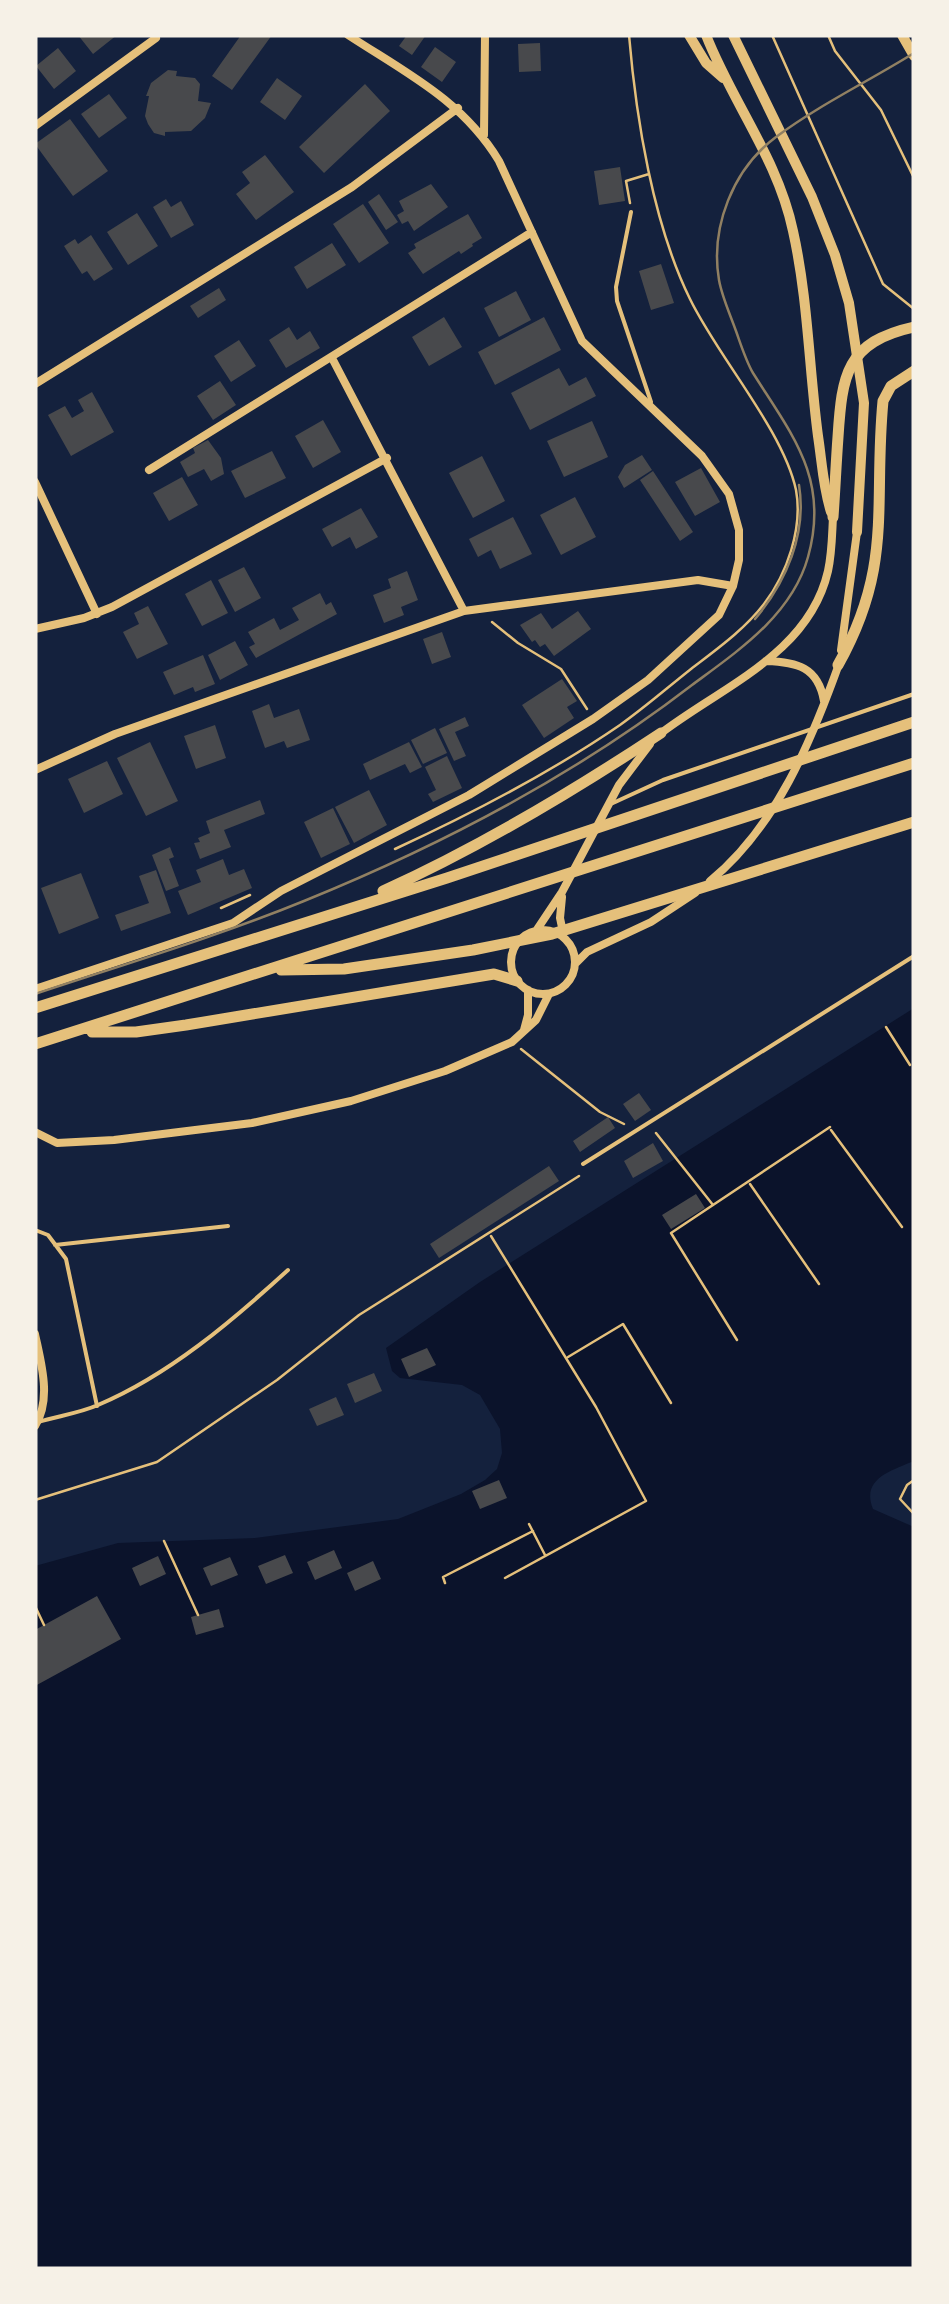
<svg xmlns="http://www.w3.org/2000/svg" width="949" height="2304" viewBox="0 0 949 2304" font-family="'Work Sans',sans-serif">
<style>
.water{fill:#0b132b}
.building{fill:#48494c}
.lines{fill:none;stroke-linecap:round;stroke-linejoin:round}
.path{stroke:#e5c07b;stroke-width:2.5}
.service{stroke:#e5c07b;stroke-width:4}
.minor{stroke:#e5c07b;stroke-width:8}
.secondary{stroke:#e5c07b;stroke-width:10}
.primary{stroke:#e5c07b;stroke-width:11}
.tram{stroke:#918062;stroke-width:2.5}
</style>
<rect width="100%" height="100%" fill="#14213d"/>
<path class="water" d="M914 1008V1461C890 1471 861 1479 873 1509L914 1527V2269H35V1566L118 1543 255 1538 398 1519 461 1494 485 1480 497 1469 502 1453 500 1429 480 1395 462 1385 400 1378 392 1371 386 1348 480 1282Z"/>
<path class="building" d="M78 35H117L93 54Z
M241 35H272L232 90 212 76Z
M407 35H426L412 55 399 46Z
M540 43 541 71 519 72 518 44Z
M435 47 456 62 442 82 421 67Z
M58 48 76 71 54 89 36 66Z
M168 70 177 71 176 76 195 78 200 84 198 101 211 103 205 118 191 131 165 132V136L154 133 148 124 145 116 149 96H146L151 83Z
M277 78 302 96 285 120 260 102Z
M365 84 390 111 324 173 299 147Z
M109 94 127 118 99 138 81 114Z
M70 119 108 171 73 196 35 144Z
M265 155 294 192 256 220 236 194 250 183 242 172Z
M620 167 625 201 599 205 594 171Z
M431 184 448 207 414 231 408 221 402 224 397 215 404 211 399 201Z
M379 194 398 222 386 230 368 202Z
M166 199 171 207 181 201 194 225 171 238 153 207Z
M363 204 389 243 359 263 333 224Z
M137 213 158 246 128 265 107 232Z
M468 214 482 238 472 244 473 246 461 254 459 251 423 274 408 253 416 248 414 244Z
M91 235 113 269 94 281 87 271 82 274 64 246 75 239 78 244Z
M332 243 346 265 307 289 294 267Z
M661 264 674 303 651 310 639 271Z
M219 288 226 300 198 318 190 306Z
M516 291 531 320 499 337 484 308Z
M444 317 462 347 429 366 412 337Z
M544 317 561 350 495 385 478 352Z
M289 327 297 340 310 331 320 348 286 368 269 340Z
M239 340 256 366 231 382 214 356Z
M559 368 569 386 586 377 596 396 530 430 511 393Z
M220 381 236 405 213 420 197 396Z
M92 392 114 432 71 456 48 415 65 406 72 418 84 411 78 400Z
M323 420 341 452 313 468 295 436Z
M592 421 608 457 564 477 547 441Z
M208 440 221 458 224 474 211 481 204 469 188 477 180 462 195 453 193 448Z
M272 451 286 478 245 498 231 471Z
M642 455 652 470 624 488 618 477 625 465Z
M482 456 505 501 473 518 449 473Z
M701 468 720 502 695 516 675 482Z
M653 471 693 532 680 541 640 480Z
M182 477 198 505 169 521 153 493Z
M575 497 596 537 561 555 540 515Z
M361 508 378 537 356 549 350 537 332 547 322 529Z
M513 517 532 554 500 569 491 550 478 557 469 539Z
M244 567 261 598 235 612 218 580Z
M407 571 418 600 401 607 404 615 384 623 373 595 391 588 388 579Z
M211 580 228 613 202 626 185 594Z
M320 593 326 605 331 602 337 614 256 658 249 647 255 644 248 632 274 618 280 630 299 620 292 608Z
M148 606 168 644 137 659 123 632 139 624 134 613Z
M578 611 591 629 554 656 545 644 540 647 535 640 532 642 520 625 541 613 552 629Z
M442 632 451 657 432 664 423 639Z
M235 641 248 665 220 680 208 655Z
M203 655 215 684 195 692 193 687 174 695 163 672Z
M562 679 577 701 567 707 574 718 544 738 522 705Z
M269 704 274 718 299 709 310 740 287 748 284 741 265 748 252 711Z
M465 717 469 726 455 732 466 756 454 761 439 729Z
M215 725 226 758 196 769 184 736Z
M435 728 447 753 423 764 411 740Z
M150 742 178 801 146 816 117 758Z
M409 742 422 767 410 773 405 764 370 780 363 764Z
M447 756 462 788 433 802 428 794 436 790 425 767Z
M107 761 123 794 84 813 68 779Z
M369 790 387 825 354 843 335 807Z
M260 800 265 814 224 830 231 847 200 859 194 843 200 842 198 838 210 833 206 821Z
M333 808 350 844 321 858 304 822Z
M170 847 174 857 169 859 179 886 166 891 152 855Z
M223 859 229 875 244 869 252 888 188 915 178 891 201 882 196 870Z
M156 870 171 913 121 931 115 915 149 903 139 876Z
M81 873 99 918 59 934 41 888Z
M639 1093 651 1110 635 1121 623 1104Z
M608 1117 615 1128 580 1152 573 1141Z
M653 1143 663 1161 633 1178 624 1161Z
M549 1166 559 1181 439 1258 430 1244Z
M696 1194 705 1208 671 1229 662 1215Z
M427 1348 436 1365 409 1377 401 1359Z
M374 1373 382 1391 355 1403 347 1384Z
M336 1397 344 1415 317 1426 309 1409Z
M499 1480 507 1498 480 1509 472 1491Z
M334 1550 342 1568 315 1580 307 1562Z
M285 1555 293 1573 266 1584 258 1566Z
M158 1556 166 1574 140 1586 132 1568Z
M230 1557 238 1575 211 1586 203 1568Z
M373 1561 381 1579 355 1591 347 1573Z
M97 1596 121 1639 35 1686V1630Z
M219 1609 224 1627 196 1635 191 1617Z"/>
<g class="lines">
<path class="path" d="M772 35 883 284 914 309
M828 35 835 51 881 110 914 178
M630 203 626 181 649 174
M492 622 518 643 561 669 587 709
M395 849C471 814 550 773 620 725 644 708 667 688 691 669 717 649 744 630 764 604 787 574 803 528 796 490 783 430 718 357 690 299 653 224 636 118 629 35
M221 908 250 895
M886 1027 910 1065
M521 1049 600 1112 624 1124
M831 1130 902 1227
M656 1133 713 1205
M750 1184 819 1284
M491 1236 596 1407 646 1501 505 1578
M737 1340 671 1233 830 1127
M568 1357 623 1324 671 1403
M914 1480 907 1485 900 1499 914 1514
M35 1500 157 1462 277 1380 359 1315 579 1176
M529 1524 545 1555
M164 1541 198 1615
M445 1583 443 1577 533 1531
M35 1606 44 1625"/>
<path class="service" d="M631 212 616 287 617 301 651 402
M613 803 663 780 914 694
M583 1164 914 956
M35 1230 48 1235 66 1259 97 1406
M55 1245 228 1226
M38 1422C58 1416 80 1413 98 1405 169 1375 232 1321 288 1270"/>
<path class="minor" d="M35 126 156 38
M484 135 485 35
M332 358 464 611
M35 384 352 187 458 108
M149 470 532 232
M35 482 97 614
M35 629 84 618 112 607 387 458
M841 650 857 532
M766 661C797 662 818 667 824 701
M660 734C721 687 809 654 828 571 832 553 832 535 833 517
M35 770 115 734 464 611 698 580 733 586
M710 881C776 827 811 742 839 664
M562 897 560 918 563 932
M511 962a32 32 0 1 1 64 0a32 32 0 1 1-64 0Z
M536 931 562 892 619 785 650 744
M575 964 587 952 651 922 695 893
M35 989 233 923 281 891 469 795 593 719 648 680 719 615 733 586 739 560V530L729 494 702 456 582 341 499 161C462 100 406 73 348 35
M524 1030 528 1015V990
M35 1132 57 1143 114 1140 252 1123 351 1101 445 1071 512 1042 536 1020 549 994
M35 1334C41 1363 52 1399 35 1426"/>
<path class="secondary" d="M689 35 706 63 723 78
M706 35C732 102 778 159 793 231 808 298 809 368 818 436 822 462 823 487 831 512
M733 35 812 197 835 255 849 303 864 403 857 532
M902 35 914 56"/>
<path class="primary" d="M833 517C835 490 836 464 838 437 842 375 846 342 914 327
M838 665C894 565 873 506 883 401L891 386 914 371
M383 891C480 847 572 792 661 733
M281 970 344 969 473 950 552 934 914 822
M35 1008 447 878 914 722
M92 1032H136L186 1025 494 974 517 981
M35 1044 914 763"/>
<path class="tram" d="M755 619C786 582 807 534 799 485
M35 994C125 964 216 937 304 901 442 845 574 776 692 685 738 651 792 615 808 557 830 479 792 435 753 373 746 361 741 345 736 331 730 314 722 297 719 280 710 227 733 169 776 137 819 105 869 81 914 53"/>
</g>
<rect width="949" height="2304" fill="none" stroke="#f6f1e7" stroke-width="75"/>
</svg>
